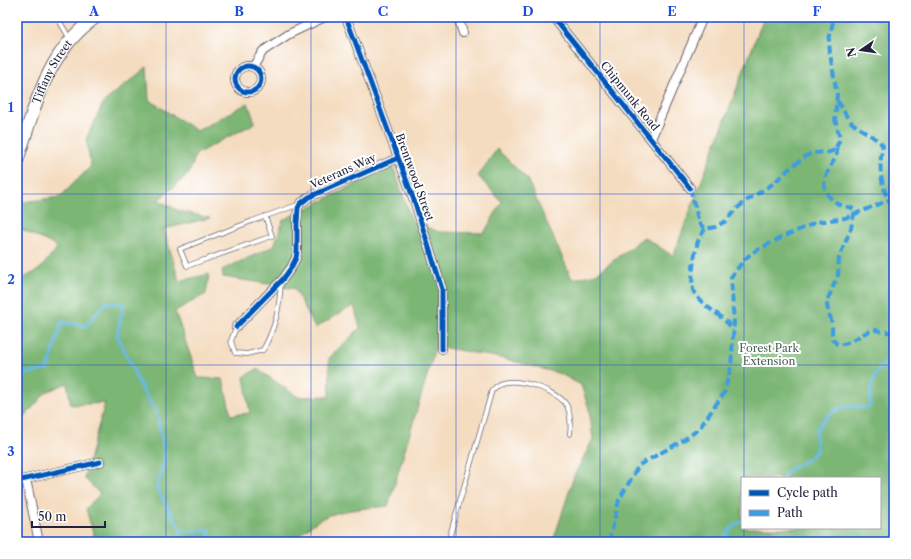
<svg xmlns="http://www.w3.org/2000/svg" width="911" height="559" viewBox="0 0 911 559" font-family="'Libre Caslon Text',serif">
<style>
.forest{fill:#7cb674;stroke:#4f6c58;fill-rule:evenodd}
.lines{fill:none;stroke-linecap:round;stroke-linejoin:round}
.stream{stroke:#69bae5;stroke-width:3}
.lane-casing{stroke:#6c636a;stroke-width:5.5}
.street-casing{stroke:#6c636a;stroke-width:10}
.secondary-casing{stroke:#6c636a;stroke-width:14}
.lane{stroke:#fff;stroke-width:4}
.street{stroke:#fff;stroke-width:8}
.secondary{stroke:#fff;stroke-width:12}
.quiet{stroke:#3c9ce2;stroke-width:4;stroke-dasharray:8 4;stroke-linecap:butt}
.cycleway-casing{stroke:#fff;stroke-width:8}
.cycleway{stroke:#0057b8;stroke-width:5}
.grid{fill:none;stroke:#1d4ed8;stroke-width:1;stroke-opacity:0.55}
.labels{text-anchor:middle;stroke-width:4;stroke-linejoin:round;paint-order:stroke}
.street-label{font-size:11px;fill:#22223b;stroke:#fff}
.park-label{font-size:11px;fill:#4c6056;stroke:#fff}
.neatline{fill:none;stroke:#1d4ed8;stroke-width:1.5}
.grid-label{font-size:13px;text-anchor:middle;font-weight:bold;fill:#1d4ed8}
</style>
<rect width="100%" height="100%" fill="#fff"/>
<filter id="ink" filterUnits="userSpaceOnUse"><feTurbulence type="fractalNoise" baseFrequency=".025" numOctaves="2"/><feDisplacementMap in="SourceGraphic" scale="8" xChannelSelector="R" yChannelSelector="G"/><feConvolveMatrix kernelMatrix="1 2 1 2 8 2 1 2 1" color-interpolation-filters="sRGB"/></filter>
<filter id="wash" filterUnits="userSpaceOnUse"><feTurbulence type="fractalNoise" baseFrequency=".012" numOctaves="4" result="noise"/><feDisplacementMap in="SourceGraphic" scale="16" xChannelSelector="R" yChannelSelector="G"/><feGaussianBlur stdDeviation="0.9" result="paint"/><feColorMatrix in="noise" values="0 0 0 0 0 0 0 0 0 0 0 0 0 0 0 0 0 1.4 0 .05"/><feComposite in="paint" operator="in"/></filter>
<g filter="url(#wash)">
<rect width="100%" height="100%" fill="#f4dcc0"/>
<path class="forest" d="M764 17H894V542H553L574 476 593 439 589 409 581 385 561 374 506 359 436 346 388 506C368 508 346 509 327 516 315 521 301 533 293 542H96L86 509 100 494 84 478 105 403 71 405 67 383 46 392 17 426V282L40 269 58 247 17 227V203L60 197 91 166 86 139 104 102 147 67 149 100 197 131 248 103 255 123 196 154 189 174 158 200 179 211 210 218 164 229 179 281 209 274 206 294 175 311 198 378 223 379 231 415 250 413 244 377 257 369 298 397 330 396 329 358 360 328 354 305 315 328 295 289 263 283 223 277 222 270 274 246 283 220 393 166 412 221 439 232 484 233 502 202 478 176 497 149 527 179 572 279 596 274 644 237 673 256ZM742 478H880V528H742Z"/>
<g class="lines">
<path class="stream" d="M894 301 888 304V310L894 317
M17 376 48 369 62 322 85 326 106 303 124 304 117 335 143 391 157 413 165 456 157 489 182 532 210 530 207 542
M783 478C786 468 795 468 803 462 808 459 812 456 816 451V430C824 418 836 407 850 406 856 406 861 408 867 408L871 404C869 396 873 374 880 369 885 364 890 362 894 356
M724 542C726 533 733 525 742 521"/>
</g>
</g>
<g filter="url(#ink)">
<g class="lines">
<g class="lane-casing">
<path id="lane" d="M57 17 70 39
M265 216 272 236 187 266 180 249 252 221 300 204
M236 327 231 341 235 353 247 354 263 350C276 326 279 310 281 283
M448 542 492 390C495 389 497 385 499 384 515 376 559 390 567 406 571 415 571 424 570 434"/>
</g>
<g class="street-casing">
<path id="street" d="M346 17 415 203 442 289V349
M458 17 463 33
M553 17 690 188
M235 79a13 13 0 1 1 26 0a13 13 0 1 1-26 0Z
M253 67 263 51 289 34 325 17
M651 139 703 17
M236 327 283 279 291 268 296 258 297 251V223L298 208 300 204 309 197 398 158
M26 479 39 542
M17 481 100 462"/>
</g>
<g class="secondary-casing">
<g id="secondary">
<path id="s1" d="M17 161C35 107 46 52 96 17"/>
</g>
</g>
<use href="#lane" class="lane"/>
<use href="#street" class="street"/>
<use href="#secondary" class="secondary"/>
<path class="quiet" d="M837 101C843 107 845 116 851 122 859 129 879 139 883 146 878 165 881 183 888 200
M836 148 837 153C829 173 813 187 837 203 843 207 850 206 855 210L851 228 839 258 838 275 828 299 827 306 832 324V339L837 344H844L850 342 863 334 872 330C878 329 879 332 884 332 888 332 890 332 894 333
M690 188 699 223 705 229 715 227 726 221 735 210 746 201 774 183 789 169 806 156 812 153 830 152 835 150 840 139 835 119 837 94 830 54 829 40 834 17
M705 229C702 234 698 239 697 245 694 255 689 287 695 294 705 309 724 315 733 330
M609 542 619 500 639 465 682 441 699 429 724 393 731 367 734 323 731 277 744 260 753 252 787 235 817 222 845 218 894 198"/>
<g class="cycleway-casing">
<path id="cycleway" d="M346 17 415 203 442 289V349
M553 17 690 188
M235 79a13 13 0 1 1 26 0a13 13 0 1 1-26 0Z
M236 327 283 279 291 268 296 258 297 251V223L298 208 300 204 309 197 398 158
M17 481 100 462"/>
</g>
<use href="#cycleway" class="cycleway"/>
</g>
</g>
<path class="grid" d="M166 17V542M311 17V542M456 17V542M600 17V542M744 17V478M17 194H894M17 365H894M744 528V542"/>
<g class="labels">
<g class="street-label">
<text dy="4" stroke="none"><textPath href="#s1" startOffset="96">Tiffany Street</textPath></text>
<text transform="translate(630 96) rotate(51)" y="4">Chipmunk Road</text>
<text transform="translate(343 171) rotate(-24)" y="4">Veterans Way</text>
<text transform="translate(415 177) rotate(70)" y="4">Brentwood Street</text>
</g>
<g class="park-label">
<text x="769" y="352">Forest Park<tspan x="769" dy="13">Extension</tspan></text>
</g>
</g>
<rect width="911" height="559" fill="none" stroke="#fff" stroke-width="44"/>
<rect x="741" y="477" width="140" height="52" fill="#ffffff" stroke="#a7a7b1"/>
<rect x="749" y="490" width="20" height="6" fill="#0057b8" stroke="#a7a7b1"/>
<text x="777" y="497" font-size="12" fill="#22223b">Cycle path</text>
<rect x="749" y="510" width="20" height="6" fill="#3c9ce2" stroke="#a7a7b1"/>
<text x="777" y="517" font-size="12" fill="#22223b">Path</text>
<g transform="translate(861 50) rotate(257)" stroke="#ffffff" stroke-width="3" paint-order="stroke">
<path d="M0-3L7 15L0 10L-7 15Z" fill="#22223b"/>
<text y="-6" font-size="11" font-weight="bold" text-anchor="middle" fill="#22223b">N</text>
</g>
<path d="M32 521v6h73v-6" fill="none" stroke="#22223b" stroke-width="2"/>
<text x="38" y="521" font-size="12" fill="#22223b" stroke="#ffffff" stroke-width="3" paint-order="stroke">50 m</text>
<rect x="22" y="22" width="867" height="515" class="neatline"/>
<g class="grid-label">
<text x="94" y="16">A</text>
<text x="239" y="16">B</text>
<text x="383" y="16">C</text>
<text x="528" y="16">D</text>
<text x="672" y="16">E</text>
<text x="817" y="16">F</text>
<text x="11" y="112">1</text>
<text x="11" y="284">2</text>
<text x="11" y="456">3</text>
</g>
</svg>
